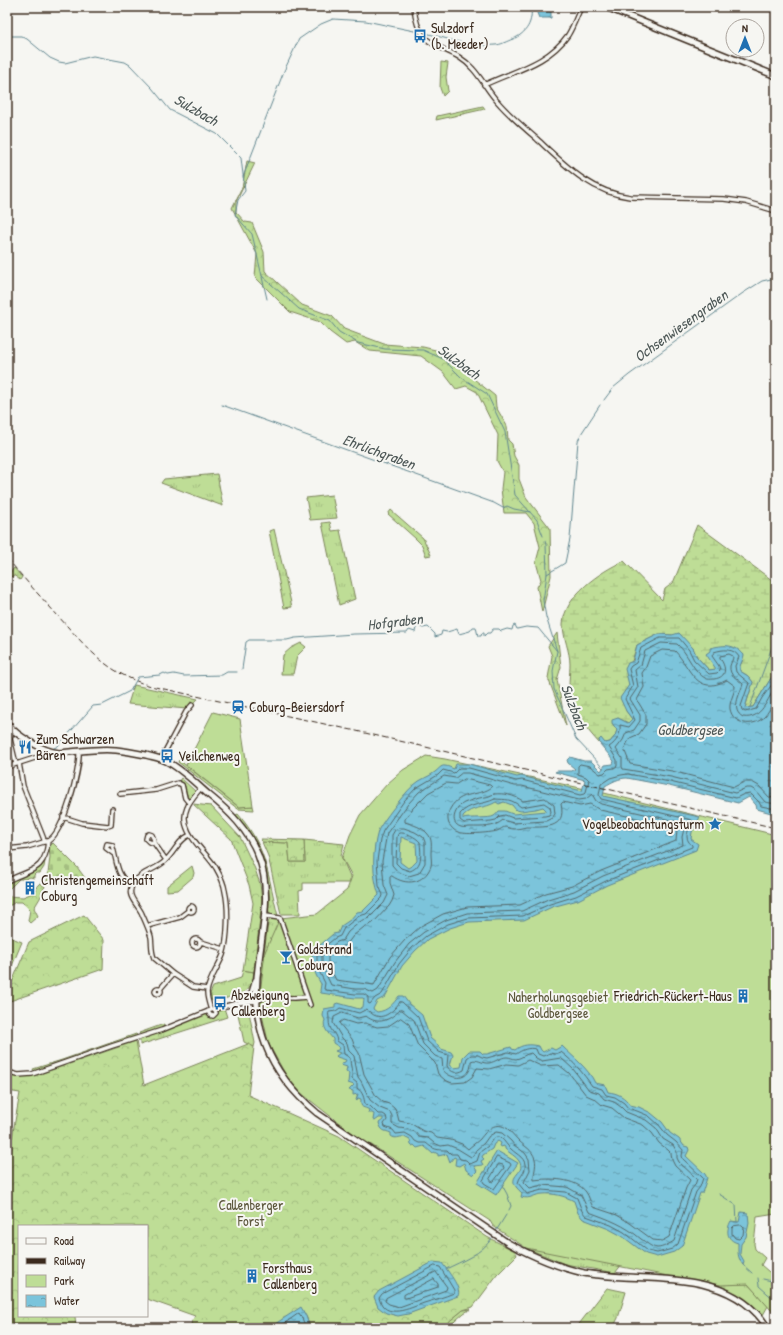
<svg xmlns="http://www.w3.org/2000/svg" width="783" height="1335" viewBox="0 0 783 1335" font-family="'Patrick Hand',sans-serif">
<style>
.grass{fill:url(#grass-tufts);stroke:#7c845a}
.forest{fill:url(#forest-crowns);stroke:#7c845a;fill-rule:evenodd}
.wetland{fill:url(#wetland-marsh);stroke:#7c845a}
.cemetery{fill:url(#cemetery-stones);stroke:#7c845a}
.park{fill:#bedd96;stroke:#7c845a}
.water{fill:url(#water-ripples);stroke:#61868f;fill-rule:evenodd}
.lines{fill:none;stroke-linecap:round;stroke-linejoin:round}
.shore{stroke:#55686a;stroke-width:1}
.stream{stroke:#61868f;stroke-width:1}
.street-casing{stroke:#3b2a1e;stroke-width:6}
.secondary-casing{stroke:#3b2a1e;stroke-width:8}
.street{stroke:#f6f6f2;stroke-width:3.5}
.secondary{stroke:#f6f6f2;stroke-width:5}
.rail{stroke:#3b2a1e;stroke-width:1;stroke-dasharray:6 3;stroke-linecap:butt}
.labels{text-anchor:middle;stroke-width:4;stroke-linejoin:round;paint-order:stroke}
.poi-label{font-size:14px;fill:#3b2a1e;stroke:#f6f6f2;text-anchor:start}
.park-label{font-size:14px;fill:#5c573c;stroke:#f6f6f2}
.water-label{font-size:15px;font-style:italic;fill:#4e5857;stroke:#f6f6f2}
</style>
<defs>
<pattern id="grass-tufts" width="24" height="20" patternUnits="userSpaceOnUse"><rect width="24" height="20" fill="#bedd96"/><path d="M3 7l-1-3M5 7V3M7 7l1-3M15 17l-1-3M17 17v-4M19 17l1-3" fill="none" stroke="#a4be81"/></pattern>
<pattern id="forest-crowns" width="20" height="18" patternUnits="userSpaceOnUse"><rect width="20" height="18" fill="#bedd96"/><path d="M2 6a3 3 0 1 1 6 0M12 15a3 3 0 1 1 6 0" fill="none" stroke="#a4be81"/></pattern>
<pattern id="wetland-marsh" width="20" height="14" patternUnits="userSpaceOnUse"><rect width="20" height="14" fill="#bedd96"/><path d="M1 5h8M5 5V1M11 12h8M15 12V8" fill="none" stroke="#a4be81"/></pattern>
<pattern id="cemetery-stones" width="16" height="16" patternUnits="userSpaceOnUse"><rect width="16" height="16" fill="#bedd96"/><path d="M2 7V4a2 2 0 0 1 4 0v3zM10 15v-3a2 2 0 0 1 4 0v3z" fill="#a4be81"/></pattern>
<pattern id="water-ripples" width="26" height="14" patternUnits="userSpaceOnUse"><rect width="26" height="14" fill="#7bc4db"/><path d="M2 4q2-2 4 0t4 0M15 11q2-2 4 0t4 0" fill="none" stroke="#669fb1"/></pattern>
</defs>
<rect width="100%" height="100%" fill="#f6f6f2"/>
<filter id="ink" filterUnits="userSpaceOnUse"><feTurbulence type="fractalNoise" baseFrequency=".025" numOctaves="2"/><feDisplacementMap in="SourceGraphic" scale="8" xChannelSelector="R" yChannelSelector="G"/><feConvolveMatrix kernelMatrix="1 2 1 2 8 2 1 2 1" color-interpolation-filters="sRGB"/></filter>
<g filter="url(#ink)">
<path class="grass" d="M217 474 223 506 161 483 164 479Z
M332 495 337 518 310 520 306 498Z
M391 510 423 538 431 555 426 556 422 545 416 539 388 514Z
M330 522 332 531 340 530 355 599 339 605 322 523Z
M274 529 292 607 284 608 269 531Z
M14 568 22 577 20 580 15 576 7 577Z
M301 643 306 647 297 656 293 674H281L283 655 291 648Z
M134 685 198 699 187 709 128 704Z
M181 778 196 792 190 799H188L185 786 179 781Z
M238 814C268 849 267 874 278 916H271L269 913C268 908 269 903 269 897 267 865 257 842 237 817L236 815Z
M304 840 344 844 341 856 350 876V883H303V890L299 891 300 914H281L268 856 262 842 288 843 290 862H305Z
M270 919 280 920 260 992 262 968 268 923Z
M243 970 254 972C253 976 253 981 251 985 244 997 224 998 212 1001L210 994 213 987 241 978Z
M224 1008 227 1017 140 1045V1040L175 1027 205 1013 210 1018C216 1017 217 1016 219 1011Z
M249 1012 255 1043 254 1047 244 1042 238 1014Z
M136 1034 137 1035 135 1037 34 1071 33 1069 62 1060Z
M526 1248 631 1253 615 1273 565 1264Z
M716 1284H748L768 1306 763 1315 742 1297Z
M607 1288 626 1292 618 1318 613 1328H576Z
M471 1309 464 1313 447 1328H441L463 1310Z"/>
<path class="forest" d="M441 62 448 63 446 77 448 91 443 96 440 88Z
M483 106 485 109 436 120 437 116Z
M247 161 255 163 236 202V212L245 222 252 223 264 252 265 271 302 305 332 316 344 329 384 344 423 347 452 354 474 379 495 396 496 407 507 426 508 440 512 444 514 456 519 465V479L526 497 550 528 551 576 542 612 537 587 541 580 536 562 540 547 534 523 526 513H504L501 489 503 472 497 461 498 435 477 392 466 386 456 389 443 372 421 356 370 351 355 342 346 344 330 332 320 322 290 312 255 277 257 254 232 208 242 188Z
M557 633 561 667 557 680 566 726 548 678 552 656 548 646Z
M179 760 239 807 253 806 254 810 238 809 178 762Z
M193 804 211 806 240 837 255 869 260 884 262 900 254 972 243 970 253 903 249 885 231 839Z
M261 839 304 840 305 862H290L288 843 262 842Z
M45 861 44 867 40 873H36L34 875V878L30 877 25 879H19L7 891C7 877 22 878 33 872 37 869 41 864 45 861Z
M40 883 45 886 40 898 34 908 38 916 30 923 28 921 30 910 22 902H15L11 905H7V896L23 897 35 892 37 886Z
M84 915 104 940 103 969 7 1002V994L29 942Z
M164 1024V1027L141 1035 139 1033Z
M136 1041 144 1085 248 1044 254 1047 248 1095 339 1136 487 1237 515 1251 517 1255 497 1275 473 1307 463 1310 441 1328H310L306 1316 275 1324 273 1328H190L192 1321 195 1316 147 1299V1226H19V1316H75L76 1328H7V1137L12 1138 20 1093 7 1091V1076L12 1077 37 1075ZM433 1262 424 1307 408 1314Z"/>
<path class="wetland" d="M697 525 776 583V675H773L753 707 745 708 753 682 748 676 740 671 739 667 743 660 717 669 709 670 697 657 693 648 672 635 659 634 637 645 632 661 626 711 632 719 628 723 618 718 612 723 617 730 615 736 610 742 605 743 601 739 599 740 600 744C587 730 574 713 570 694 568 684 570 674 570 664 570 651 563 638 563 624 564 596 601 571 624 561L662 600 665 589 673 583Z"/>
<path class="cemetery" d="M53 843 77 867 85 878 74 883 47 882 50 857 49 847Z"/>
<path class="park" d="M213 712 240 719 253 806 239 807 186 765Z
M426 756 445 759 604 793 776 835V1214L757 1217 754 1244 755 1249 765 1258 761 1265 776 1278V1311L771 1310 748 1284 721 1285 668 1276 526 1248 493 1226 490 1221 348 1130 301 1093 287 1077 269 1045 259 1002 265 952 280 918 317 914 347 890 352 876 342 858 350 835 360 815 387 784 403 770Z
M192 866 194 873 193 877 178 890 167 891V886Z
M7 936 22 942 9 973 7 972Z"/>
<path class="water" d="M551 8V18H539L537 13 538 9Z
M679 633 693 648 697 657 709 670 716 669 706 654 710 651V648C723 645 734 643 744 655 743 661 739 665 740 671L748 676 753 682 747 701 745 708 753 707 773 675H776V813H771L757 809 756 805 749 797 738 803 669 786 627 778C619 778 612 782 605 786L603 796 700 817 692 832 691 839 698 844 696 850 607 885 578 900 552 907 524 920 469 922 450 928 428 939 415 951 402 966 385 997 377 1001 373 1009 377 1012C388 1011 393 1004 399 996H403L409 1004 422 1015 430 1038 438 1045 441 1049 451 1052 453 1055 450 1065 454 1068 461 1067 463 1057 469 1051H480L483 1054H487L511 1047 512 1049 515 1050C522 1044 531 1044 539 1046L541 1050 543 1052 551 1048 555 1050 562 1046C573 1057 589 1069 595 1083L605 1085 608 1092C618 1093 625 1097 630 1105L639 1107 651 1113 662 1122 670 1133 679 1139 684 1146 688 1147 689 1150 686 1156 705 1174 707 1178 702 1193H700L682 1246 674 1252 657 1257 646 1254 622 1236 609 1229 583 1219 578 1213 574 1201C565 1196 553 1193 543 1194 534 1194 531 1200 521 1197L522 1193C501 1175 528 1175 519 1161 516 1156 509 1153 505 1149V1147L503 1146 502 1147 500 1146 501 1143 498 1141 494 1144 492 1149 483 1155 482 1157 484 1159 481 1161 483 1165 474 1166 477 1171 473 1175 466 1170 464 1163 459 1166 455 1165 456 1158 454 1157 450 1162 447 1154 438 1156V1154L434 1152 433 1154 424 1146 417 1148 414 1145 412 1146 411 1145 410 1140 404 1137C399 1136 396 1140 391 1136V1133C384 1130 382 1132 379 1123L383 1120V1118H379L375 1121 373 1120 374 1114 372 1113H368L369 1110C364 1106 360 1110 361 1099L358 1098 357 1101 356 1100 358 1094 353 1095V1091L349 1090 354 1085 348 1083 349 1073 346 1071 347 1067 341 1065 342 1063 345 1062 346 1060 337 1057 336 1056 340 1053 335 1051 340 1049 339 1047 333 1043V1039C328 1033 322 1027 325 1020L323 1016 324 1009 335 1007V1004L338 1003 359 1009 363 1007 364 999 363 998H355L321 993 320 991 321 984 317 977 313 968 312 952 333 934 338 933 341 926 350 920 357 912 363 911 379 895C372 875 372 852 378 831 381 823 406 791 414 785 420 779 429 777 435 772 438 770 441 765 445 766 448 766 451 768 454 769L456 764H469L517 777 521 776 582 791 585 780 555 772 557 771H572L575 769 568 763 567 760 570 757 584 761H591L601 771 605 765 613 764 614 761 600 744 599 740 601 738 605 743 610 742 615 736 617 730 612 723V720L618 718 628 723 632 719 626 711 620 698 629 685 625 669 628 663 633 661 637 645 659 634 672 635ZM496 802 499 804 504 802 512 805 516 810 521 811 536 809 543 807 547 811 513 814 505 811H499C497 813 496 815 494 816 490 819 469 817 463 819V816C472 806 485 809 496 802ZM401 837 416 843 417 861 413 865 408 868 400 862Z
M497 1151 518 1163 496 1195 477 1183Z
M741 1212 748 1213 749 1223 746 1237 741 1244 740 1254 744 1261 743 1265C737 1257 738 1252 738 1243 726 1240 726 1230 731 1221L739 1222Z
M433 1262 442 1263C447 1270 462 1288 458 1296L408 1314 398 1316 386 1313 378 1307 374 1297 379 1291Z
M301 1307 306 1316 310 1328H273L275 1324Z"/>
<g class="lines">
<path class="shore" d="M776 679 762 698 756 709 745 712 742 710 741 706 749 683 736 672 735 666 739 657C734 648 723 649 714 652L712 656 719 666 720 670 717 673 709 674 694 660 689 650 679 638H660L641 648 636 663 631 666 629 669 633 686 625 699 635 720 629 727 620 725C621 734 617 742 609 747L617 760V766L614 768 608 769 604 773 600 774 590 766 580 764 578 766V774L586 777 589 780 586 792 584 794 580 795 522 780 516 781 469 768H459L454 773 443 770 438 775 416 788 404 801 383 831 380 840 377 861 379 886 383 895 382 898 366 914 359 916 344 928 340 936 335 938 317 953V967L325 983 324 989 326 990 355 994H364L368 997V1003L370 1004 375 998 382 994 399 964 412 948 426 936 448 924 468 918 523 916 550 904 576 896 606 881 692 847V845C683 838 688 830 693 822L692 820 601 799 599 795 601 784 610 778 621 775 628 774 670 782 736 798 744 794 750 793 759 802 761 806 776 809
M776 686C767 699 762 720 743 717 730 710 740 694 743 684 737 678 729 676 730 666 731 662 733 660 733 656L729 654 720 656V658C726 667 728 677 714 679 711 679 708 680 705 678 696 673 691 662 685 653 683 650 680 647 677 644L661 643 645 651 641 665 635 670 638 687 630 699 640 715V721L634 730 626 733 623 740 616 749 622 758V767L623 769 671 777 735 793 746 788H751L756 791 765 802 776 804
M776 697C772 703 769 713 763 718 753 727 733 725 730 709 729 701 735 693 735 686L727 680C696 697 691 668 675 651L662 650 650 656 646 667 642 673 644 687 637 700 646 715V724L639 734 630 738 624 749 630 764 672 771 734 787 744 782H752L759 786 769 797 776 798
M462 773H468L515 786H522L579 800 586 799 592 794 596 801 601 804 684 823 685 825 682 837 683 845 603 876 574 891 548 899 522 911 467 913 446 920 424 932 409 944 395 962 378 990 373 993 364 989H355L331 985 322 966V955L337 942 343 940 348 932 361 921 369 918 384 903 388 895 384 885 382 861 387 833 408 804 419 792 444 776 455 778Z
M465 779 490 785 492 787C480 797 460 790 450 809 448 813 447 819 449 824 451 827 454 831 458 832 463 835 490 833 497 831 500 830 503 827 505 827 507 827 511 829 514 829 518 829 522 828 526 827 543 827 567 830 561 804L563 802 580 806 590 804 600 810 676 827 677 829 676 841 601 871 572 886 546 893 520 905 467 907 443 914 421 926 405 940 390 957 374 985C362 983 348 982 336 980L328 964V957L340 948 347 944 353 936 364 927 373 923 389 906 392 901 394 895 390 883V876H392C406 886 424 884 431 866 432 862 431 858 431 854 431 846 433 839 427 833 422 827 413 825 405 822V819L413 808 428 793 446 783 456 784Z
M494 794C505 793 513 795 523 801L545 798 554 805 555 814 552 818 546 821 513 823 503 820C494 828 482 827 470 827 467 827 464 828 461 827 448 823 456 807 464 803 471 800 478 798 485 797 488 797 491 795 494 794Z
M495 799C507 800 510 798 521 807L544 803 550 807 551 812 549 815 545 816 513 818 505 815 500 816 496 820 491 821 464 823 460 820V814C469 803 483 805 495 799Z
M399 828H404L415 832 423 837 425 842V863L419 873 409 876 398 872 392 865V835L395 830Z
M399 833C406 832 416 837 420 842 421 855 423 866 410 871L401 868 396 863 397 837Z
M400 1002H402L418 1017 427 1041 439 1052 448 1055 447 1066C451 1073 457 1074 464 1070L467 1058 471 1055H478L482 1057 487 1058 508 1052 516 1054C522 1050 528 1047 536 1049L538 1054 543 1056 550 1053 555 1054 561 1052C574 1062 583 1073 592 1086L602 1089 606 1095 615 1097 624 1103 628 1108 637 1111 649 1116 659 1125 667 1135 676 1142 683 1150 682 1156 683 1159 703 1178 700 1187 696 1192 678 1244 672 1249 665 1251 657 1253 648 1251 624 1232 611 1225 586 1216 582 1211 577 1198 566 1192 542 1190 527 1194 518 1183C519 1177 524 1174 525 1169 527 1158 517 1155 511 1149 507 1146 505 1141 500 1137H496L492 1140 488 1146 480 1152 477 1161 470 1164 466 1160 460 1159 457 1154H451L447 1150C437 1150 434 1150 426 1143H419L415 1141 412 1137 405 1133 396 1134 393 1130 385 1127 384 1124 387 1120 386 1116 383 1114H378L370 1106 365 1104C364 1098 363 1092 357 1088V1083L352 1079C353 1072 350 1066 350 1058L344 1054 343 1045 337 1041C335 1030 329 1033 329 1019 329 1016 328 1014 329 1012L336 1011 340 1008 359 1013 367 1009C379 1024 391 1014 400 1002Z
M400 1010H402L414 1020 423 1044 435 1056 442 1059 443 1070C448 1077 463 1082 469 1071 471 1068 471 1064 471 1061 477 1058 482 1064 489 1063 495 1062 501 1057 507 1057 510 1057 513 1059 516 1059 522 1058 525 1054 531 1053L536 1058 542 1061 561 1058 573 1069 589 1090 599 1093 604 1099 614 1102 621 1107 626 1112 646 1120 656 1128 663 1139 673 1145 677 1152V1158L679 1162 697 1179 695 1185 691 1190 674 1241C669 1244 663 1248 657 1248 650 1247 646 1242 641 1239 625 1225 608 1219 589 1212L581 1195 567 1187 542 1185 530 1188 524 1182 530 1170 529 1159 525 1153 514 1145 511 1141 502 1133 496 1132 489 1136 484 1143 476 1150 473 1156 471 1157 458 1149 448 1145 441 1146 434 1143 428 1138 419 1137 415 1132 408 1129 399 1128 392 1124V1116L390 1112 380 1108 370 1100 361 1081 358 1077 354 1056 349 1051 347 1043 342 1038 333 1023 334 1017 342 1013 358 1018 366 1016C378 1026 390 1020 400 1010Z
M401 1018 409 1024 418 1046 435 1063 438 1074 445 1080 452 1083 465 1082 472 1077 477 1068 489 1069 507 1064 518 1065 528 1060 541 1066 559 1065 569 1073 586 1095 595 1099 602 1105 612 1108 624 1118 643 1125 652 1133 659 1143 668 1150 671 1153 672 1160 675 1166 690 1180 686 1188 669 1237 662 1241 653 1240 630 1223 617 1215 593 1207C590 1202 589 1196 586 1192 576 1178 549 1178 534 1180 533 1174 537 1166 535 1159 532 1149 525 1147 519 1141 515 1137 512 1133 508 1129 495 1120 487 1130 480 1139 477 1142 471 1146 468 1149L462 1144 451 1140 437 1138 431 1133 423 1131 410 1123 399 1121 397 1113 394 1108 389 1104 383 1102 376 1096 364 1074 359 1053 355 1047 352 1039 339 1023 343 1020 356 1024 365 1023 377 1027 388 1026Z
M497 1157 510 1163 511 1165 494 1189 484 1183 483 1181Z
M499 1164 503 1165 504 1168 494 1181 492 1182 490 1179Z
M742 1225 744 1227 743 1235 739 1239 735 1238 732 1234V1228L734 1226Z
M435 1266 440 1267 454 1290V1293C444 1297 434 1300 424 1303 410 1308 385 1321 379 1298L382 1294Z
M436 1272 447 1287 446 1290 399 1307 389 1304 385 1301 386 1298Z
M434 1279 438 1284V1287L406 1298H404V1295Z
M278 1328 299 1313 302 1318 306 1328"/>
<path class="stream" d="M425 33C447 38 471 48 495 45 501 45 507 41 513 39 527 33 533 22 531 7
M7 36H21L27 39 50 58 59 62 65 63 93 56 125 62 130 65 152 88 170 110 217 134 241 158 245 191 238 200 235 215 252 234 262 276 299 309 330 321 339 332 358 343 385 349 423 350 443 359 461 377 487 394 505 432 515 495 537 520 543 536
M243 177 284 71 299 39 321 24 333 19 366 21 419 32
M262 277 267 299
M604 400 613 388 629 375 743 293 762 281 776 278
M222 405 494 503 503 508 507 506 514 509 530 512
M545 541 546 545 547 574 543 601 546 617 557 651 553 671 554 689 576 739 603 768
M547 574 565 563 570 539 578 441 581 434 600 405
M242 669 246 642 249 640H287L295 638 354 634 407 633 409 630 415 632 416 628 418 626 423 628 428 627 435 634V637L441 635 442 631 447 632 457 629 459 634 470 631 473 627H476L478 636H481L482 633H484V636L487 633H490L493 629H499L501 631 507 629 512 630 513 626 515 625 517 629 526 627 538 628 557 651
M750 707 776 636
M52 749 58 746 93 706 102 705 130 691 138 677 160 675 164 673 168 675 174 674 184 676 222 675 227 672H237
M502 1185 507 1194 511 1206 509 1210
M719 1194 736 1205 737 1222
M496 1231 506 1215
M743 1265 752 1273
M446 1269C462 1261 482 1254 492 1238
M758 1278 759 1286 776 1301
M763 1279 776 1282"/>
<g class="street-casing">
<path id="street" d="M414 7C418 55 450 42 473 69 482 79 488 91 497 101 509 115 523 127 537 139 565 165 590 192 630 197L724 199 746 202 776 211
M484 85C513 71 548 64 568 35 573 27 577 16 581 7
M12 730 10 739 16 764
M161 759 186 712 192 705
M19 763 23 786 45 842
M7 767 47 754 51 752
M201 788C196 794 190 800 187 808 177 831 205 850 216 868 220 875 224 883 225 891 229 908 228 939 223 955 219 966 208 981 207 992 207 998 209 1004 211 1010
M120 794 156 790 178 783 182 785 185 798 189 803
M63 817 82 823 108 826 111 825 112 809
M190 835C178 840 175 852 165 861 156 870 140 872 133 884 125 896 138 904 142 914 145 921 149 929 151 937 152 943 151 951 154 958L173 974 193 987 207 989
M154 843 149 842 146 839 147 835 149 834 152 835 154 840V843L166 860
M7 849 27 847 47 841
M114 854 106 848 107 844 112 845C117 858 116 881 133 884
M7 881C31 869 45 872 48 841 64 832 80 770 79 752
M188 909a3 3 0 1 1 6 0a3 3 0 1 1-6 0Z
M266 916 280 918 310 1005
M147 926 180 917 188 911
M192 943a4 4 0 1 1 8 0a4 4 0 1 1-8 0Z
M201 942 224 949
M155 991a3 3 0 1 1 6 0a3 3 0 1 1-6 0Z
M160 989 173 974
M242 1001 251 993 255 980
M208 1011 210 1015 213 1016 216 1013 215 1008
M7 1072 18 1075 32 1074 112 1046 162 1030 211 1010 237 1003 257 1001 265 997 294 998 307 997"/>
</g>
<g class="secondary-casing">
<path id="secondary" d="M606 7 776 76
M7 723C16 736 43 751 59 753 78 752 97 748 116 750 126 751 136 753 146 755 153 757 160 758 166 761 182 769 196 784 209 795 230 812 248 830 258 855 272 890 263 924 259 960 249 1024 267 1071 317 1113L508 1243C532 1256 557 1267 584 1273 646 1284 728 1265 768 1328"/>
</g>
<use href="#street" class="street"/>
<use href="#secondary" class="secondary"/>
<path class="rail" d="M7 558C23 578 41 597 58 616 89 650 108 675 155 687L352 730 776 828"/>
</g>
</g>
<defs>
<g id="bus-bare" transform="scale(1.08)"><path d="M-5-6H5V4H4V6H2V4H-2V6H-4V4H-5ZM-3.5-4V0h7V-4ZM-3.5 1.2v1.5H-2V1.2ZM2 1.2v1.5H3.5V1.2Z" fill="#1f6fb2" stroke="#f6f6f2" stroke-width="2.5" paint-order="stroke"/></g>
<g id="station-bare" transform="scale(1.08)"><path d="M-3-6H3Q5-6 5-4V2Q5 4 3 4L4.5 6H3L1.5 4h-3L-3 6H-4.5L-3 4Q-5 4-5 2V-4Q-5-6-3-6ZM-3.5-4v3h7v-3ZM-3.5 1v1.5H-2V1ZM2 1v1.5H3.5V1Z" fill="#1f6fb2" stroke="#f6f6f2" stroke-width="2.5" paint-order="stroke"/></g>
<g id="restaurant-bare" transform="scale(1.08)"><path d="M-5-6h1v4h1v-4h1v4h1v-4h1v5L-1.5 .5V6h-2V.5L-5-1ZM5-6V6H3V1.5H1.5Q1.5-4 5-6Z" fill="#1f6fb2" stroke="#f6f6f2" stroke-width="2.5" paint-order="stroke"/></g>
<g id="sight-bare" transform="scale(1.08)"><path d="M0-6L1.8-2.2L6-1.7L2.9 1.2L3.7 5.4L0 3.3L-3.7 5.4L-2.9 1.2L-6-1.7L-1.8-2.2Z" fill="#1f6fb2" stroke="#f6f6f2" stroke-width="2.5" paint-order="stroke"/></g>
<g id="building-bare" transform="scale(1.08)"><path d="M-4-6H4V6H1V3H-1V6H-4ZM-2.5-4.3h1.7v1.8h-1.7ZM.8-4.3h1.7v1.8H.8ZM-2.5-1h1.7V.8h-1.7ZM.8-1h1.7V.8H.8Z" fill="#1f6fb2" stroke="#f6f6f2" stroke-width="2.5" paint-order="stroke"/></g>
<g id="bar-bare" transform="scale(1.08)"><path d="M-6-5H6L.8 .8V4.5H3.5V6h-7V4.5H-.8V.8Z" fill="#1f6fb2" stroke="#f6f6f2" stroke-width="2.5" paint-order="stroke"/></g>
</defs>
<g fill-rule="evenodd">
<use href="#bus-bare" x="420" y="36"/>
<use href="#station-bare" x="238" y="707"/>
<use href="#restaurant-bare" x="25" y="747"/>
<use href="#bus-bare" x="167" y="756"/>
<use href="#sight-bare" x="715" y="824"/>
<use href="#building-bare" x="30" y="888"/>
<use href="#bar-bare" x="286" y="957"/>
<use href="#building-bare" x="743" y="996"/>
<use href="#bus-bare" x="220" y="1003"/>
<use href="#building-bare" x="252" y="1276"/>
</g>
<g class="labels">
<g class="poi-label">
<text x="431" y="33">Sulzdorf<tspan x="431" dy="16">(b. Meeder)</tspan></text>
<text x="249" y="712">Coburg-Beiersdorf</text>
<text x="36" y="744">Zum Schwarzen<tspan x="36" dy="16">Bären</tspan></text>
<text x="178" y="761">Veilchenweg</text>
<text x="704" y="829" text-anchor="end">Vogelbeobachtungsturm</text>
<text x="41" y="885">Christengemeinschaft<tspan x="41" dy="16">Coburg</tspan></text>
<text x="297" y="954">Goldstrand<tspan x="297" dy="16">Coburg</tspan></text>
<text x="231" y="1000">Abzweigung<tspan x="231" dy="16">Callenberg</tspan></text>
<text x="732" y="1001" text-anchor="end">Friedrich-Rückert-Haus</text>
<text x="263" y="1273">Forsthaus<tspan x="263" dy="16">Callenberg</tspan></text>
</g>
<g class="park-label">
<text x="558" y="1002">Naherholungsgebiet<tspan x="558" dy="16">Goldbergsee</tspan></text>
<text x="251" y="1210">Callenberger<tspan x="251" dy="16">Forst</tspan></text>
</g>
<g class="water-label">
<text transform="translate(196 110) rotate(30)" y="5">Sulzbach</text>
<text transform="translate(681 326) rotate(-36)" y="5">Ochsenwiesengraben</text>
<text transform="translate(459 362) rotate(36)" y="5">Sulzbach</text>
<text transform="translate(379 452) rotate(20)" y="5">Ehrlichgraben</text>
<text transform="translate(395 622) rotate(-7)" y="5">Hofgraben</text>
<text transform="translate(574 707) rotate(69)" y="5">Sulzbach</text>
<text x="690" y="735">Goldbergsee</text>
</g>
</g>
<rect width="783" height="1335" fill="none" stroke="#f6f6f2" stroke-width="24"/>
<rect x="12" y="12" width="759" height="1311" fill="none" stroke="#3b2a1e" stroke-width="1.5" filter="url(#ink)"/>
<rect x="18" y="1225" width="130" height="92" fill="#f6f6f2" stroke="#aba49d"/>
<rect x="26" y="1238" width="20" height="6" fill="#f6f6f2" stroke="#aba49d"/>
<text x="54" y="1245" font-size="12" fill="#3b2a1e">Road</text>
<rect x="26" y="1258" width="20" height="6" fill="#3b2a1e" stroke="#aba49d"/>
<text x="54" y="1265" font-size="12" fill="#3b2a1e">Railway</text>
<rect x="26" y="1275" width="20" height="12" fill="#bedd96" stroke="#aba49d"/>
<text x="54" y="1285" font-size="12" fill="#3b2a1e">Park</text>
<rect x="26" y="1295" width="20" height="12" fill="url(#water-ripples)" stroke="#aba49d"/>
<text x="54" y="1305" font-size="12" fill="#3b2a1e">Water</text>
<g transform="translate(745 38)"><circle r="19" fill="#f6f6f2" stroke="#aba49d"/>
<path d="M0-3L7 15L0 10L-7 15Z" fill="#1f6fb2"/>
<text y="-6" font-size="11" font-weight="bold" text-anchor="middle" fill="#3b2a1e">N</text>
</g>
</svg>
